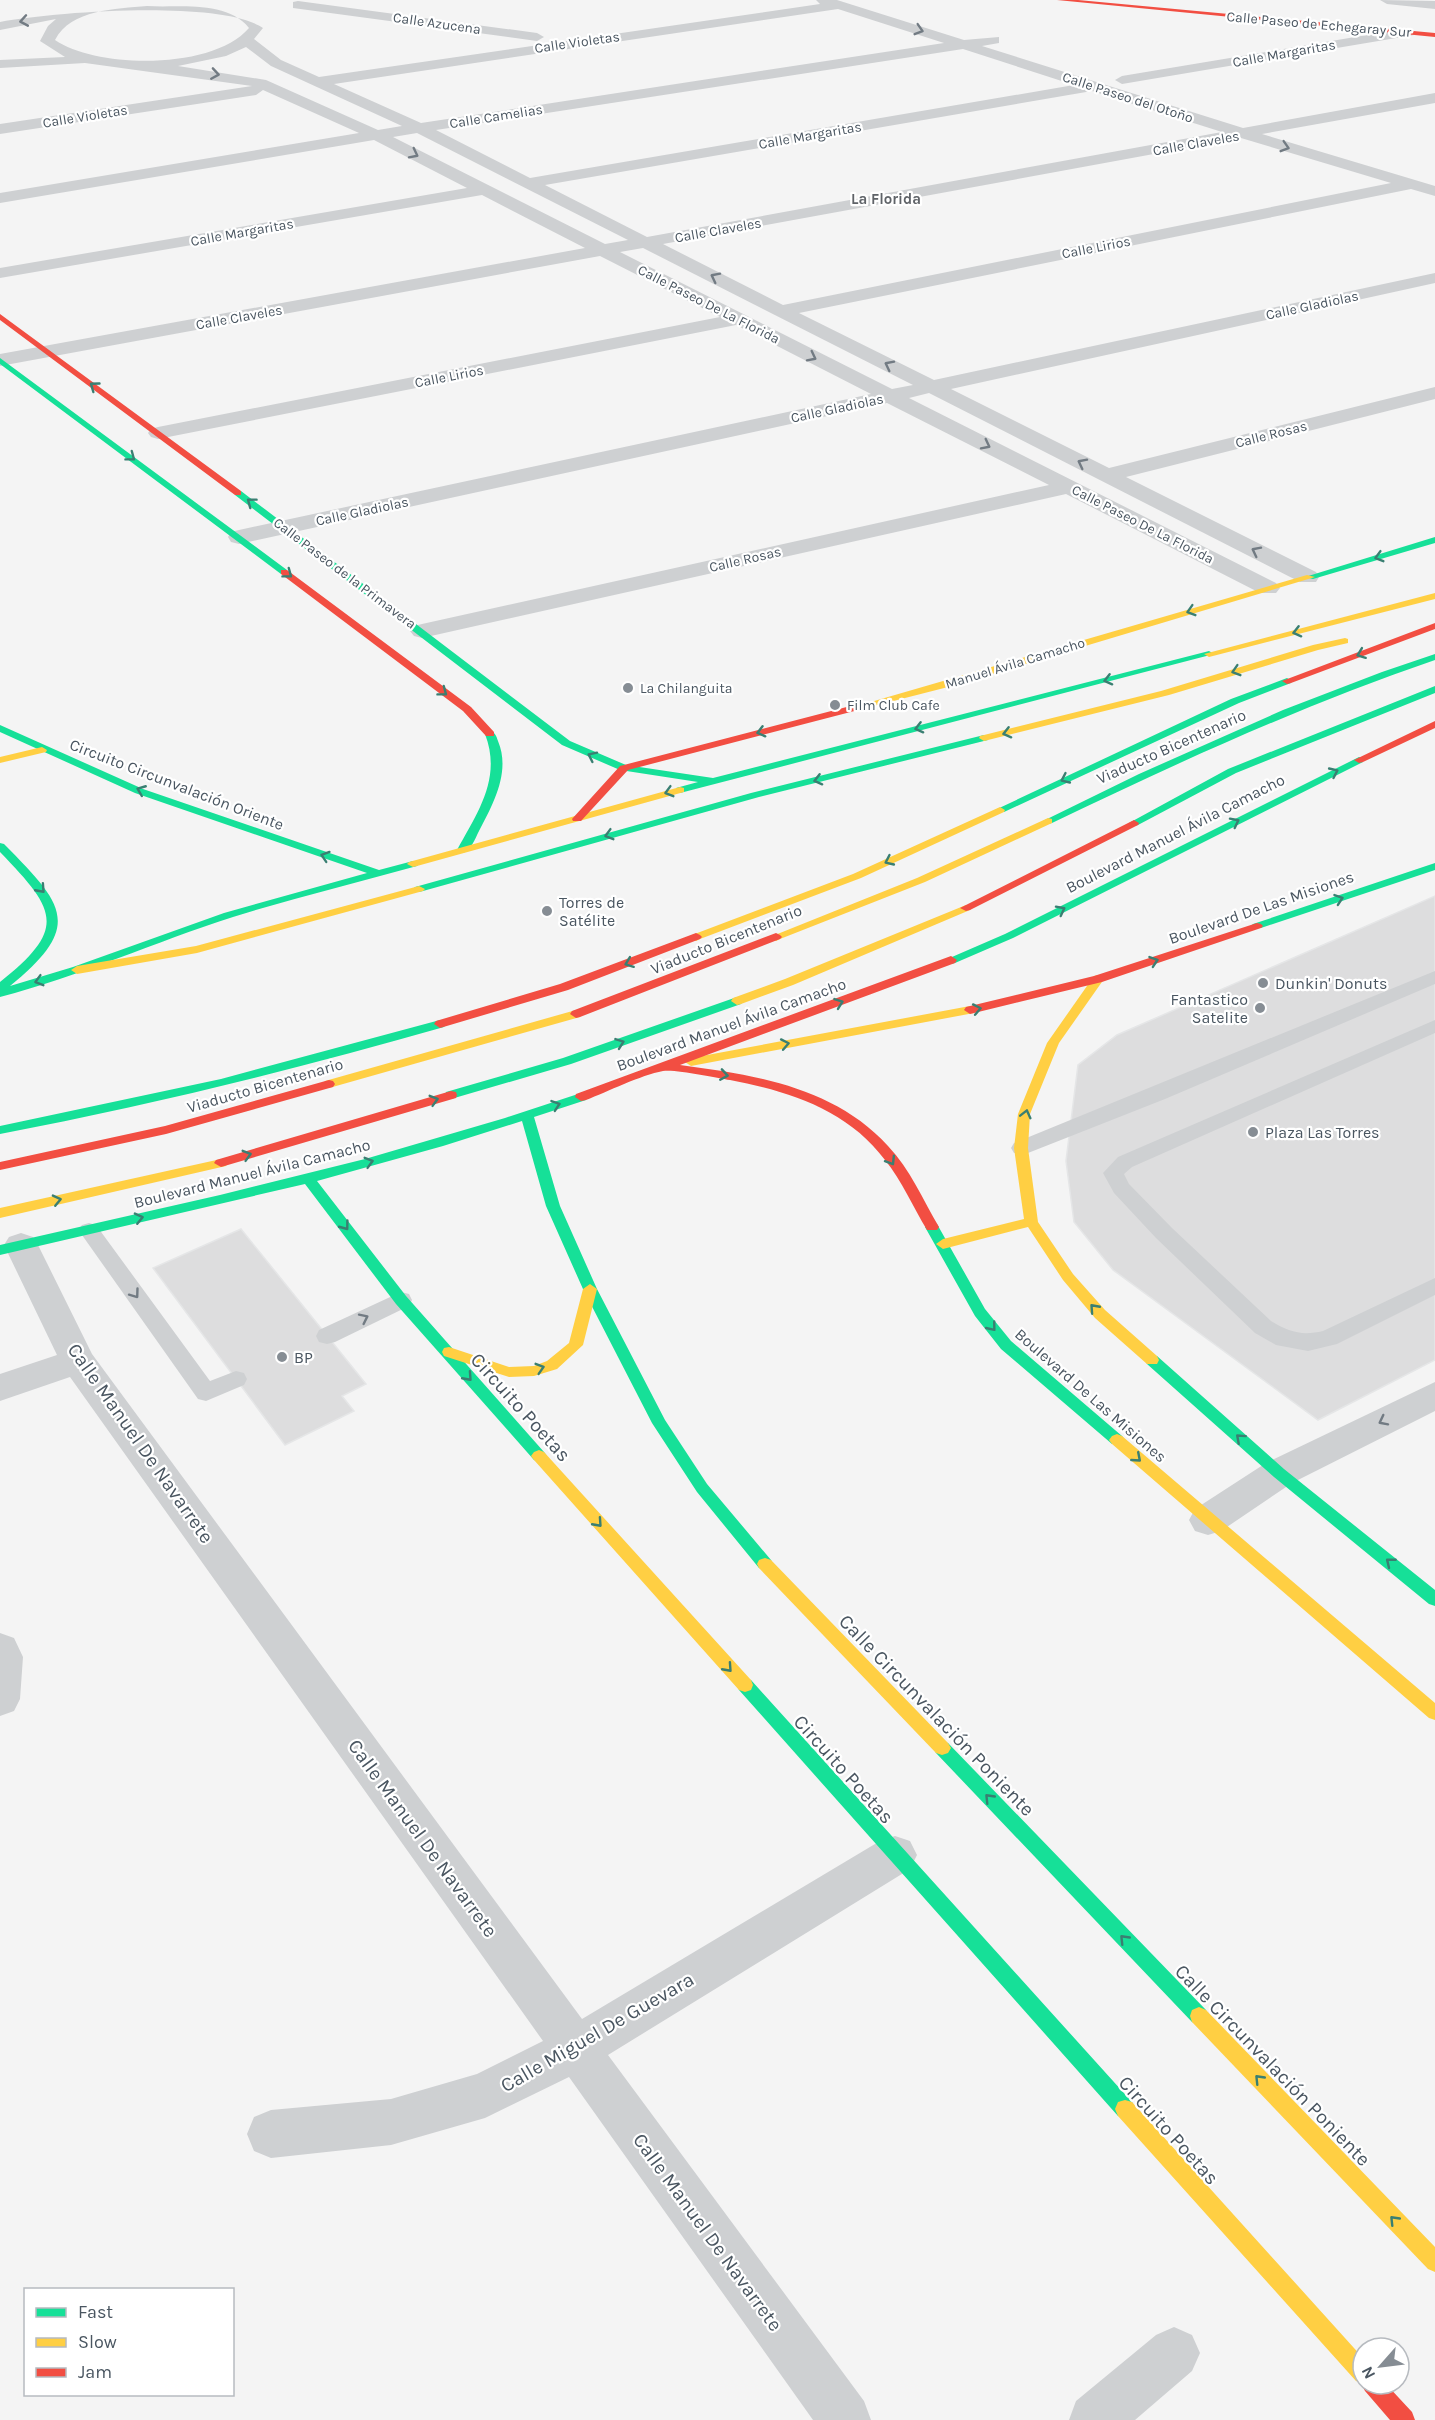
<svg xmlns="http://www.w3.org/2000/svg" width="1435" height="2420" viewBox="0 0 1435 2420" font-family="Karla,sans-serif">
<style>
.building{fill:#ddddde;stroke:#e5e6e7;stroke-width:1.5}
.lines{fill:none;stroke-linecap:round;stroke-linejoin:round}
.lane{fill:#ced0d2;fill-rule:evenodd}
.street{fill:#ced0d2;fill-rule:evenodd}
.fast{fill:#16e098;fill-rule:evenodd}
.slow{fill:#ffcf43;fill-rule:evenodd}
.jam{fill:#f24e42;fill-rule:evenodd}
.oneway{stroke:#727b83}
.oneway2{stroke:#3a7f72}
.poi-dot{fill:#868d94;stroke:#fff;stroke-width:2}
.labels{text-anchor:middle;stroke-width:4.5;stroke-linejoin:round;paint-order:stroke}
.far-street-label{font-size:14px;fill:#4a5661;stroke:#fff}
.far-poi-label{font-size:14px;fill:#4a5661;stroke:#fff;text-anchor:start}
.far-neighbourhood-label{font-size:15px;font-weight:bold;fill:#5f6368;stroke:#fff}
.street-label{font-size:16px;fill:#4a5661;stroke:#fff}
.poi-label{font-size:16px;fill:#4a5661;stroke:#fff;text-anchor:start}
.near-street-label{font-size:20px;fill:#4a5661;stroke:#fff}
</style>
<rect width="100%" height="100%" fill="#f4f4f4"/>
<path class="building" d="M1435 896V1360L1318 1420 1113 1270 1074 1222 1066 1161 1078 1065 1117 1035Z
M241 1229 366 1384 342 1396 354 1411 285 1445 153 1268Z"/>
<g class="lines">
<path class="lane" d="M1435 971V984L1165 1099 1028 1153H1014L1011 1148 1014 1143Z
M1435 1020V1033L1132 1167 1124 1174 1129 1184 1172 1228 1271 1321C1289 1332 1302 1336 1323 1331L1435 1278V1295L1337 1344 1308 1351 1276 1345 1255 1333 1156 1238 1114 1193 1103 1173 1118 1157Z
M89 1223 96 1225 210 1381 236 1371 244 1373 247 1379 244 1385 206 1401 198 1399 82 1235 78 1230 82 1225Z
M401 1292 409 1294 412 1300 409 1306 335 1342 327 1344 319 1342 316 1336 319 1330Z"/>
<path class="street" d="M816 0H837L964 40 999 37V43L982 46 1243 128 1435 93V103L1262 134 1435 186V196L1411 189 799 313 934 380 1435 273V283L951 389 1109 468 1435 387V399L1126 477 1316 572 1319 577 1316 582H1300L929 393 909 398 1276 583 1280 588 1276 593H1260L1066 494 422 638 414 636 410 631 414 626 422 624 1049 485 887 403 239 544 231 542 228 537 231 532 239 530 871 394 736 325 158 439 151 437 148 433 151 429 158 427 720 317 600 256 0 366V354L585 248 482 195 0 278V268L467 188 374 140 0 203V193L359 133 263 90 256 95 0 134V124L252 86 85 63 0 68V60L65 57 40 41 48 26 56 19 0 30V22C59 11 223 0 263 28L254 39 281 60 319 77 820 4ZM147 6C178 8 227 0 249 28 213 70 98 69 55 40 71 9 116 9 147 6ZM838 9 944 43 421 123 334 84ZM246 47 271 66 402 126 378 130 266 80 178 66 226 56ZM963 49 1074 85 530 178 436 130ZM1092 91 1222 132 647 237 545 185ZM417 133 628 240 605 244 393 137ZM1241 138 1391 183 783 305 663 244ZM643 248 913 385 892 389 620 252Z
M1380 0 1435 1V9L1387 4Z
M298 1 537 33 544 37 537 41 293 8V2Z
M1409 28 1416 32 1414 35 1122 84 1115 80 1122 76Z
M21 1233 33 1237 38 1245 92 1354 582 2019 880 1841 895 1836 910 1841 917 1855 910 1869 608 2055 864 2401 871 2420H813L569 2077 485 2118 391 2145 271 2158 254 2151 247 2134 254 2117 271 2110 391 2099 477 2074 543 2041 70 1377 0 1401V1374L57 1355 4 1245 9 1237Z
M1435 1382V1411L1292 1483 1221 1531 1208 1535 1195 1531 1189 1520 1195 1509 1266 1463Z
M0 1633 14 1638 23 1657 20 1699 14 1711 0 1716Z
M1174 2327 1192 2335 1200 2353 1192 2371 1135 2420H1069L1076 2401 1156 2335Z"/>
<path class="fast" d="M0 358 287 570V574H281L0 364Z
M235 491H241L570 741 626 765 713 778 1209 651 1214 654 680 793 676 792V788L698 782 620 770 562 745 235 495Z
M1435 537V543L1313 579 1305 577Z
M1435 654V660C1303 705 1177 763 1052 823L1048 824 1043 821 1139 774 1283 710 1382 672Z
M1287 678 1292 681 1291 683 1239 703 1004 812H996L995 810 1231 699Z
M1435 686V693L1236 773 1138 825 1134 826 1129 823 1228 769Z
M0 725 143 789 379 870 413 861 419 864 417 866C356 883 294 898 233 917 155 942 80 976 0 997V982C68 928 56 910 0 852V843L4 844C63 904 85 925 10 986L73 967 224 913 367 873 135 793 0 732Z
M490 731C496 733 496 736 498 741 511 772 493 804 479 831 475 839 471 850 463 853L457 850C478 812 502 778 485 734Z
M984 735 988 736V740L759 797 423 891 419 892 413 889 415 887 751 793Z
M1359 757 1363 758V762L1013 938 955 963 951 964 945 960 1005 934Z
M1435 863V870L1261 928H1253L1251 926 1253 924Z
M737 997 741 998 743 1001 741 1004 571 1064 451 1099 445 1095 446 1092 563 1058Z
M440 1020 444 1021 446 1024 444 1027C298 1069 150 1105 0 1134V1126L221 1079Z
M581 1093 587 1097 586 1100 534 1117 560 1206 597 1289 665 1420 707 1484 771 1560 773 1564 771 1568 765 1570 759 1568 697 1492 652 1423 583 1289 546 1206 522 1121 443 1146 317 1181 406 1296 544 1452 547 1456 544 1460 539 1462 534 1460 396 1304 305 1184 0 1255V1245L220 1195 365 1159 505 1118Z
M932 1222 937 1224 985 1309 1011 1341 1122 1436 1125 1440 1122 1444H1112L1001 1349 975 1316 925 1227Z
M1152 1355 1157 1356 1284 1469 1435 1590V1606L1429 1604 1274 1477 1147 1364 1145 1360 1147 1356Z
M745 1678 751 1680 1132 2102 1135 2109 1132 2116 1125 2118 1118 2116 739 1690 737 1685 739 1680Z
M942 1741 948 1743 1206 2010 1208 2016 1206 2022 1199 2025 1192 2022 936 1753 933 1748 936 1743Z"/>
<path class="slow" d="M1307 575 1315 577 952 686 862 709 857 706Z
M1435 593V599L1209 657 1204 654Z
M1345 638 1348 639V643L1318 650 1169 695 984 741 979 738 980 736 1161 691 1313 645Z
M42 747 47 750 46 752 0 763V757Z
M680 787 684 788V792L417 866 413 867 407 864 409 862Z
M1000 807 1005 810 1004 812 861 878 700 939 696 941 690 937 692 935 853 874Z
M1048 818 1052 819V823L925 882 780 939 776 941 770 937 917 878Z
M419 886 425 889 423 891 197 953 77 974 71 970 77 966 196 946Z
M966 905 972 908 970 910 793 985 741 1004 737 1005 731 1001 733 998 785 979Z
M1098 975 1104 979 1059 1043 1030 1114 1028 1148 1038 1222 1073 1274 1105 1310 1157 1356 1159 1360 1157 1364H1147L1095 1318 1063 1280 1028 1227 943 1249 936 1244 943 1239 1024 1219 1014 1148 1018 1114 1047 1043 1094 976Z
M970 1006 976 1010 974 1013 691 1066 685 1062 691 1058Z
M576 1010 582 1014 580 1017 329 1088 323 1084 325 1081Z
M221 1159 226 1160 228 1163 226 1166 0 1218V1208Z
M590 1284 597 1289 583 1345 557 1369 534 1376 509 1377 444 1356 442 1352 444 1348 449 1347 509 1367 534 1366 547 1361 569 1343 583 1289Z
M1117 1434 1122 1436 1435 1703V1720L1429 1718 1112 1444 1109 1440 1112 1436Z
M539 1450 544 1452 751 1680 753 1685 751 1690 745 1692 739 1690 534 1460 531 1456 534 1452Z
M765 1558 771 1560 948 1743 951 1748 948 1753 942 1755 936 1753 759 1568 757 1564 759 1560Z
M1199 2007 1206 2010 1435 2247V2272L1428 2269 1192 2022 1190 2016 1192 2010Z
M1125 2100 1132 2102 1363 2358 1364 2384 1356 2381 1118 2116 1115 2109 1118 2102Z"/>
<path class="jam" d="M1057 0H1078L1435 33V37Z
M0 314 241 491V495H235L0 320Z
M281 570H287L471 707 494 732V736H486L463 711 281 574Z
M1435 623V629L1291 683 1287 684 1282 681Z
M862 703 866 704V708L628 770 581 821H573L572 819 620 766Z
M1435 721V728L1363 762 1359 763 1354 760Z
M1134 820 1139 823 1138 825 970 910 966 911 960 908Z
M1257 923 1261 924 1263 926 1261 928 1102 982 970 1014 964 1010 966 1007 1094 976Z
M696 933 700 935 702 937 700 939 568 990 440 1028 434 1024 436 1021 560 984Z
M776 933 780 935 782 937 780 939 580 1017 576 1018 570 1014 572 1011Z
M951 956 957 960 955 963 680 1065C755 1075 834 1087 888 1146 910 1169 923 1200 939 1227L937 1230H927C913 1207 902 1181 885 1160 848 1110 789 1091 730 1080 716 1078 676 1069 663 1071 641 1075 607 1092 586 1100L581 1101 575 1097 576 1094Z
M329 1080 333 1081 335 1084 333 1087 166 1134 0 1170V1162L165 1126Z
M451 1091 456 1092 457 1095 456 1098 221 1167 214 1163 216 1160Z
M1363 2380V2384H1386L1412 2412 1415 2420H1390L1365 2391 1361 2384Z"/>
</g>
<defs><path id="oneway-chevron" d="M-2-3.5L2.5 0L-2 3.5" fill="none" stroke-width="1.6" stroke-linecap="round" stroke-linejoin="round" transform="scale(1.5)"/></defs>
<g class="oneway">
<use href="#oneway-chevron" transform="translate(24 21) rotate(170)"/>
<use href="#oneway-chevron" transform="translate(919 30) rotate(17)"/>
<use href="#oneway-chevron" transform="translate(215 74) rotate(9)"/>
<use href="#oneway-chevron" transform="translate(1285 147) rotate(17)"/>
<use href="#oneway-chevron" transform="translate(414 154) rotate(27)"/>
<use href="#oneway-chevron" transform="translate(715 277) rotate(-153)"/>
<use href="#oneway-chevron" transform="translate(812 357) rotate(27)"/>
<use href="#oneway-chevron" transform="translate(889 365) rotate(-153)"/>
<use href="#oneway-chevron" transform="translate(986 445) rotate(27)"/>
<use href="#oneway-chevron" transform="translate(1082 463) rotate(-153)"/>
<use href="#oneway-chevron" transform="translate(1256 551) rotate(-153)"/>
<use href="#oneway-chevron" transform="translate(135 1294) rotate(54)"/>
<use href="#oneway-chevron" transform="translate(364 1318) rotate(-26)"/>
<use href="#oneway-chevron" transform="translate(1383 1421) rotate(153)"/>
</g>
<g class="oneway2">
<use href="#oneway-chevron" transform="translate(94 386) rotate(-144)"/>
<use href="#oneway-chevron" transform="translate(131 457) rotate(37)"/>
<use href="#oneway-chevron" transform="translate(251 502) rotate(-143)"/>
<use href="#oneway-chevron" transform="translate(1379 557) rotate(164)"/>
<use href="#oneway-chevron" transform="translate(288 574) rotate(37)"/>
<use href="#oneway-chevron" transform="translate(1191 611) rotate(163)"/>
<use href="#oneway-chevron" transform="translate(1297 632) rotate(166)"/>
<use href="#oneway-chevron" transform="translate(1361 654) rotate(159)"/>
<use href="#oneway-chevron" transform="translate(1236 671) rotate(163)"/>
<use href="#oneway-chevron" transform="translate(1108 680) rotate(166)"/>
<use href="#oneway-chevron" transform="translate(443 692) rotate(37)"/>
<use href="#oneway-chevron" transform="translate(919 728) rotate(166)"/>
<use href="#oneway-chevron" transform="translate(761 732) rotate(165)"/>
<use href="#oneway-chevron" transform="translate(1007 733) rotate(166)"/>
<use href="#oneway-chevron" transform="translate(592 756) rotate(-154)"/>
<use href="#oneway-chevron" transform="translate(1334 772) rotate(-25)"/>
<use href="#oneway-chevron" transform="translate(1065 779) rotate(155)"/>
<use href="#oneway-chevron" transform="translate(818 780) rotate(166)"/>
<use href="#oneway-chevron" transform="translate(141 790) rotate(-158)"/>
<use href="#oneway-chevron" transform="translate(669 792) rotate(164)"/>
<use href="#oneway-chevron" transform="translate(1235 822) rotate(-27)"/>
<use href="#oneway-chevron" transform="translate(609 835) rotate(164)"/>
<use href="#oneway-chevron" transform="translate(325 856) rotate(-162)"/>
<use href="#oneway-chevron" transform="translate(889 861) rotate(155)"/>
<use href="#oneway-chevron" transform="translate(41 889) rotate(48)"/>
<use href="#oneway-chevron" transform="translate(1339 899) rotate(-19)"/>
<use href="#oneway-chevron" transform="translate(1061 910) rotate(-27)"/>
<use href="#oneway-chevron" transform="translate(1154 961) rotate(-19)"/>
<use href="#oneway-chevron" transform="translate(629 963) rotate(159)"/>
<use href="#oneway-chevron" transform="translate(39 981) rotate(164)"/>
<use href="#oneway-chevron" transform="translate(839 1003) rotate(-20)"/>
<use href="#oneway-chevron" transform="translate(977 1009) rotate(-11)"/>
<use href="#oneway-chevron" transform="translate(620 1043) rotate(-20)"/>
<use href="#oneway-chevron" transform="translate(785 1044) rotate(-11)"/>
<use href="#oneway-chevron" transform="translate(724 1075) rotate(9)"/>
<use href="#oneway-chevron" transform="translate(434 1100) rotate(-16)"/>
<use href="#oneway-chevron" transform="translate(556 1105) rotate(-19)"/>
<use href="#oneway-chevron" transform="translate(1026 1114) rotate(-76)"/>
<use href="#oneway-chevron" transform="translate(247 1155) rotate(-16)"/>
<use href="#oneway-chevron" transform="translate(891 1161) rotate(58)"/>
<use href="#oneway-chevron" transform="translate(369 1162) rotate(-16)"/>
<use href="#oneway-chevron" transform="translate(57 1200) rotate(-13)"/>
<use href="#oneway-chevron" transform="translate(139 1218) rotate(-13)"/>
<use href="#oneway-chevron" transform="translate(345 1226) rotate(53)"/>
<use href="#oneway-chevron" transform="translate(1094 1308) rotate(-132)"/>
<use href="#oneway-chevron" transform="translate(992 1327) rotate(51)"/>
<use href="#oneway-chevron" transform="translate(540 1368) rotate(-17)"/>
<use href="#oneway-chevron" transform="translate(468 1377) rotate(48)"/>
<use href="#oneway-chevron" transform="translate(1240 1438) rotate(-138)"/>
<use href="#oneway-chevron" transform="translate(1137 1458) rotate(41)"/>
<use href="#oneway-chevron" transform="translate(598 1523) rotate(48)"/>
<use href="#oneway-chevron" transform="translate(1390 1562) rotate(-141)"/>
<use href="#oneway-chevron" transform="translate(728 1668) rotate(48)"/>
<use href="#oneway-chevron" transform="translate(989 1798) rotate(-134)"/>
<use href="#oneway-chevron" transform="translate(1124 1939) rotate(-134)"/>
<use href="#oneway-chevron" transform="translate(1259 2079) rotate(-134)"/>
<use href="#oneway-chevron" transform="translate(1394 2220) rotate(-134)"/>
</g>
<g class="poi-dot">
<circle cx="628" cy="688" r="6"/>
<circle cx="835" cy="705" r="6"/>
<circle cx="547" cy="911" r="6"/>
<circle cx="1263" cy="983" r="6"/>
<circle cx="1260" cy="1008" r="6"/>
<circle cx="1253" cy="1132" r="6"/>
<circle cx="282" cy="1357" r="6"/>
</g>
<g class="labels">
<g class="far-street-label">
<text transform="translate(437 23) rotate(8)" y="5">Calle Azucena</text>
<text transform="translate(1319 24) rotate(5)" y="5">Calle Paseo de Echegaray Sur</text>
<text transform="translate(577 42) rotate(-8)" y="5">Calle Violetas</text>
<text transform="translate(1284 53) rotate(-10)" y="5">Calle Margaritas</text>
<text transform="translate(1128 97) rotate(18)" y="5">Calle Paseo del Otoño</text>
<text transform="translate(85 116) rotate(-9)" y="5">Calle Violetas</text>
<text transform="translate(496 116) rotate(-9)" y="5">Calle Camelias</text>
<text transform="translate(810 135) rotate(-10)" y="5">Calle Margaritas</text>
<text transform="translate(1196 143) rotate(-10)" y="5">Calle Claveles</text>
<text transform="translate(718 230) rotate(-10)" y="5">Calle Claveles</text>
<text transform="translate(242 232) rotate(-10)" y="5">Calle Margaritas</text>
<text transform="translate(1096 247) rotate(-11)" y="5">Calle Lirios</text>
<text transform="translate(709 304) rotate(27)" y="5">Calle Paseo De La Florida</text>
<text transform="translate(1312 305) rotate(-12)" y="5">Calle Gladiolas</text>
<text transform="translate(239 317) rotate(-10)" y="5">Calle Claveles</text>
<text transform="translate(449 376) rotate(-11)" y="5">Calle Lirios</text>
<text transform="translate(837 408) rotate(-12)" y="5">Calle Gladiolas</text>
<text transform="translate(1271 434) rotate(-14)" y="5">Calle Rosas</text>
<text transform="translate(362 511) rotate(-12)" y="5">Calle Gladiolas</text>
<text transform="translate(1143 524) rotate(27)" y="5">Calle Paseo De La Florida</text>
<text transform="translate(745 559) rotate(-13)" y="5">Calle Rosas</text>
<text transform="translate(345 573) rotate(37)" y="5">Calle Paseo de la Primavera</text>
<text transform="translate(1015 663) rotate(-17)" y="5">Manuel Ávila Camacho</text>
</g>
<g class="far-poi-label">
<text x="640" y="693">La Chilanguita</text>
<text x="847" y="710">Film Club Cafe</text>
</g>
<g class="far-neighbourhood-label">
<text x="886" y="204">La Florida</text>
</g>
<g class="street-label">
<text transform="translate(1171 746) rotate(-24)" y="6">Viaducto Bicentenario</text>
<text transform="translate(177 784) rotate(21)" y="6">Circuito Circunvalación Oriente</text>
<text transform="translate(1175 833) rotate(-27)" y="6">Boulevard Manuel Ávila Camacho</text>
<text transform="translate(1261 907) rotate(-19)" y="6">Boulevard De Las Misiones</text>
<text transform="translate(726 939) rotate(-22)" y="6">Viaducto Bicentenario</text>
<text transform="translate(731 1024) rotate(-20)" y="6">Boulevard Manuel Ávila Camacho</text>
<text transform="translate(265 1085) rotate(-16)" y="6">Viaducto Bicentenario</text>
<text transform="translate(252 1173) rotate(-14)" y="6">Boulevard Manuel Ávila Camacho</text>
<text transform="translate(1091 1395) rotate(41)" y="6">Boulevard De Las Misiones</text>
</g>
<g class="poi-label">
<text x="559" y="908">Torres de<tspan x="559" dy="18">Satélite</tspan></text>
<text x="1275" y="989">Dunkin' Donuts</text>
<text x="1248" y="1005" text-anchor="end">Fantastico<tspan x="1248" dy="18">Satelite</tspan></text>
<text x="1265" y="1138">Plaza Las Torres</text>
<text x="294" y="1363">BP</text>
</g>
<g class="near-street-label">
<text transform="translate(521 1407) rotate(48)" y="7">Circuito Poetas</text>
<text transform="translate(141 1443) rotate(55)" y="7">Calle Manuel De Navarrete</text>
<text transform="translate(937 1715) rotate(46)" y="7">Calle Circunvalación Poniente</text>
<text transform="translate(844 1769) rotate(48)" y="7">Circuito Poetas</text>
<text transform="translate(423 1838) rotate(54)" y="7">Calle Manuel De Navarrete</text>
<text transform="translate(597 2032) rotate(-30)" y="7">Calle Miguel De Guevara</text>
<text transform="translate(1273 2065) rotate(46)" y="7">Calle Circunvalación Poniente</text>
<text transform="translate(1169 2130) rotate(48)" y="7">Circuito Poetas</text>
<text transform="translate(708 2232) rotate(54)" y="7">Calle Manuel De Navarrete</text>
</g>
</g>
<rect x="24" y="2288" width="210" height="108" fill="#ffffff" stroke="#b7bbc0" stroke-width="1.5"/>
<rect x="36" y="2308" width="30" height="9" fill="#16e098" stroke="#b7bbc0" stroke-width="1.5"/>
<text x="78" y="2318" font-size="18" fill="#4a5661">Fast</text>
<rect x="36" y="2338" width="30" height="9" fill="#ffcf43" stroke="#b7bbc0" stroke-width="1.5"/>
<text x="78" y="2348" font-size="18" fill="#4a5661">Slow</text>
<rect x="36" y="2368" width="30" height="9" fill="#f24e42" stroke="#b7bbc0" stroke-width="1.5"/>
<text x="78" y="2378" font-size="18" fill="#4a5661">Jam</text>
<g transform="translate(1381 2366) rotate(242)"><circle r="28" fill="#ffffff" stroke="#b7bbc0" stroke-width="1.5"/>
<path d="M0-4.5L10 22L0 15L-10 22Z" fill="#868d94"/>
<text y="-9" font-size="16" font-weight="bold" text-anchor="middle" fill="#4a5661">N</text>
</g>
</svg>
